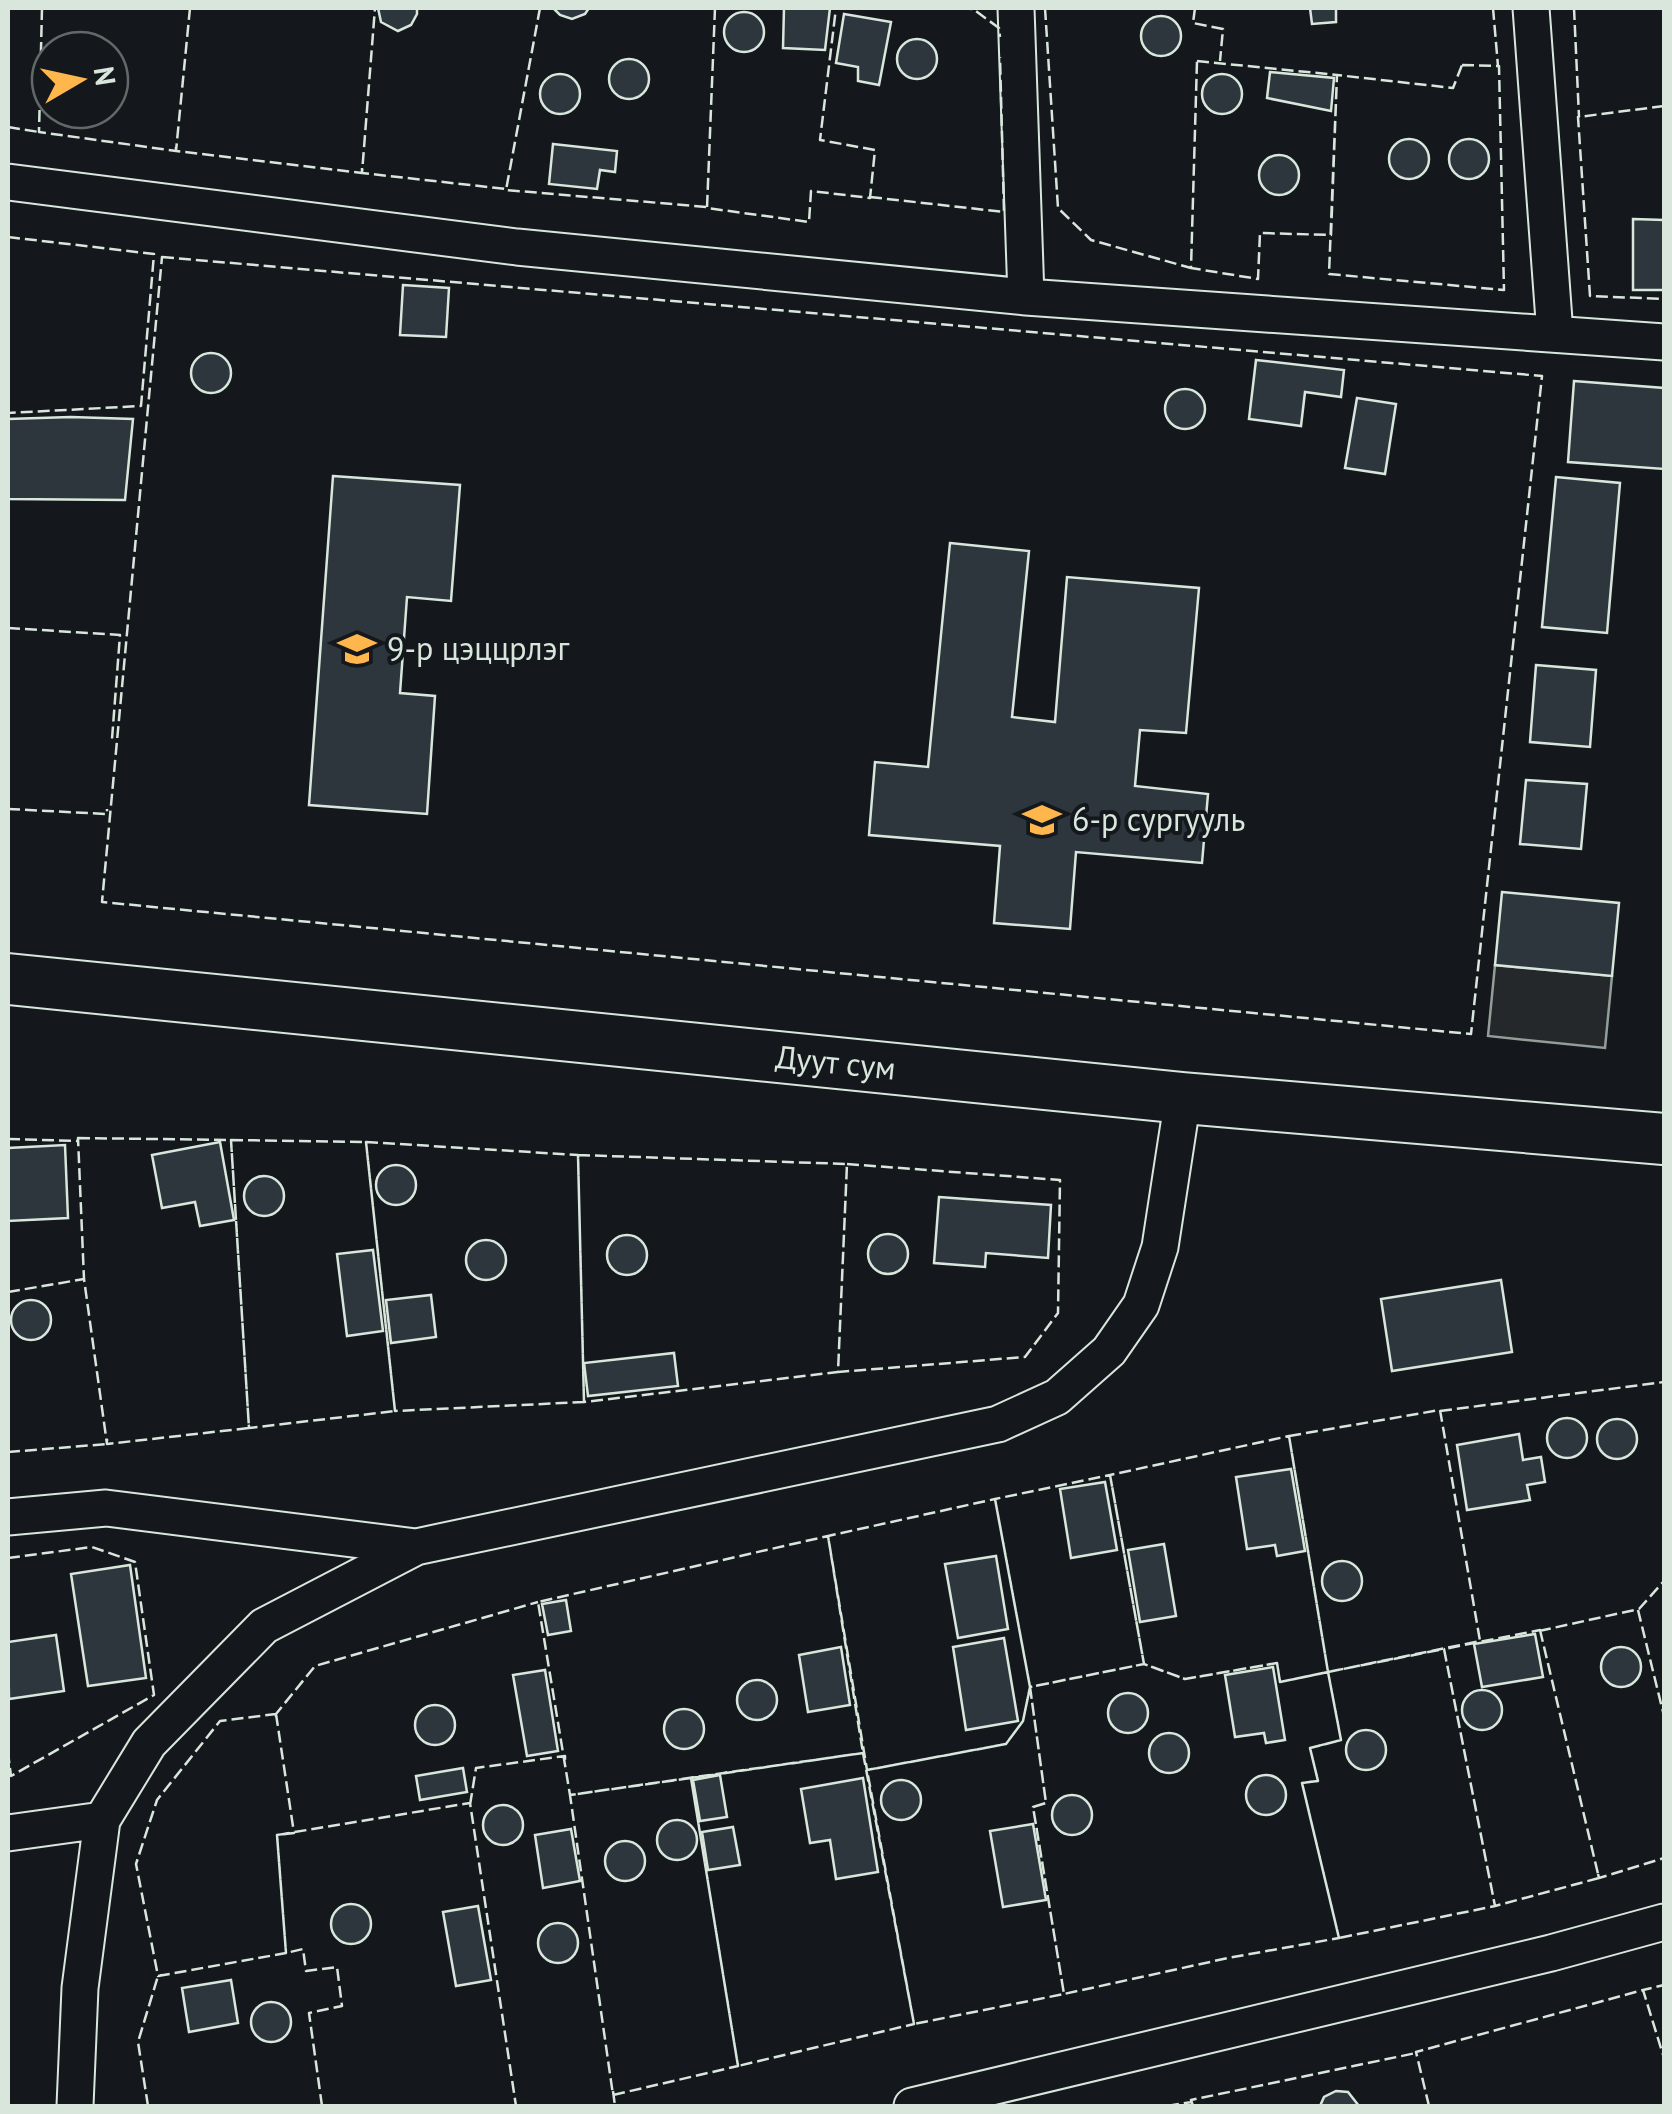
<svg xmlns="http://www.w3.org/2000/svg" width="1672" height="2114" viewBox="0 0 1672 2114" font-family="'PT Sans',sans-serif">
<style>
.parking{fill:#24282b;stroke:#939e99;stroke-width:2.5}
.building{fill:#2c363c;stroke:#d8e6dc;stroke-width:2.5}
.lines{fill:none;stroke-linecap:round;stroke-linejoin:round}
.street-casing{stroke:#d8e6dc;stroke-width:39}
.secondary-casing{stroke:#d8e6dc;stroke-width:54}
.street{stroke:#14181c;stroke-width:35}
.secondary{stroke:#14181c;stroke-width:50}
.fence{stroke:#d8e6dc;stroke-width:2.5;stroke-dasharray:12 5;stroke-linecap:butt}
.labels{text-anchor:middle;stroke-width:8;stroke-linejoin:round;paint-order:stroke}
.poi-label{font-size:32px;fill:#d8e6dc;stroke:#14181c;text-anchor:start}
.street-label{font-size:32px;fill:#d8e6dc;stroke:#14181c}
</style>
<rect width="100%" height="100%" fill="#14181c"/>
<path class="parking" d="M1495 965 1612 976 1605 1048 1488 1036Z"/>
<path class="building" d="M378 8H417V14L411 25 398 31 381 22Z
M553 8H589L585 14 572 19 560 15Z
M784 8H830L825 50 783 48Z
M1310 8H1336V22L1312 24Z
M724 32a20 20 0 1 1 40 0a20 20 0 1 1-40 0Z
M844 14 891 22 879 85 858 81V67L836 63Z
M1141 36a20 20 0 1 1 40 0a20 20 0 1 1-40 0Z
M897 59a20 20 0 1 1 40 0a20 20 0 1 1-40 0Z
M609 79a20 20 0 1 1 40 0a20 20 0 1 1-40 0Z
M1270 72 1334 78 1331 111 1267 98Z
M540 94a20 20 0 1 1 40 0a20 20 0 1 1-40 0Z
M1202 94a20 20 0 1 1 40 0a20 20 0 1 1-40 0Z
M1389 159a20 20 0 1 1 40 0a20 20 0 1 1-40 0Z
M1449 159a20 20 0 1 1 40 0a20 20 0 1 1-40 0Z
M553 144 617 151 615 172 600 170 597 189 549 184Z
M1259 175a20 20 0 1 1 40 0a20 20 0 1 1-40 0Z
M1633 219 1664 220V290H1633Z
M403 285 449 288 446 337 400 335Z
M191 373a20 20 0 1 1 40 0a20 20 0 1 1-40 0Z
M1256 360 1344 370 1341 397 1305 392 1301 426 1249 419Z
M1574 381 1664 388V469L1568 462Z
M1165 409a20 20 0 1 1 40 0a20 20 0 1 1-40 0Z
M1357 398 1396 404 1385 474 1345 468Z
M71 417 133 419 125 500 8 499V419Z
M333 476 460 485 451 601 407 597 400 693 435 696 427 814 309 805Z
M1556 477 1620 483 1607 633 1542 627Z
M950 543 1029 551 1012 717 1055 722 1067 577 1199 588 1186 733 1140 730 1135 786 1208 794 1202 863 1076 852 1070 929 994 923 1000 846 869 835 875 762 928 767Z
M1536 665 1596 670 1590 747 1530 742Z
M1526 780 1587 784 1581 849 1520 844Z
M1502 892 1619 903 1612 976 1495 965Z
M220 1142 234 1220 200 1226 195 1202 162 1208 152 1155Z
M65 1145 68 1218 8 1221V1148Z
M376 1185a20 20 0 1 1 40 0a20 20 0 1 1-40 0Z
M244 1196a20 20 0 1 1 40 0a20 20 0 1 1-40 0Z
M939 1197 1051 1205 1048 1258 986 1253 985 1267 934 1263Z
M868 1254a20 20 0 1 1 40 0a20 20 0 1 1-40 0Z
M607 1255a20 20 0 1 1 40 0a20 20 0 1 1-40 0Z
M466 1260a20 20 0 1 1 40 0a20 20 0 1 1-40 0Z
M373 1250 383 1331 347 1336 337 1254Z
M1501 1280 1512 1352 1392 1371 1381 1299Z
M431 1295 436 1337 391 1343 386 1300Z
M11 1320a20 20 0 1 1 40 0a20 20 0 1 1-40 0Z
M674 1353 678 1386 588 1396 584 1363Z
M1547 1438a20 20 0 1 1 40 0a20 20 0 1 1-40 0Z
M1597 1439a20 20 0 1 1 40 0a20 20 0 1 1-40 0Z
M1519 1434 1523 1460 1541 1457 1545 1482 1527 1485 1530 1500 1467 1510 1457 1445Z
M1291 1469 1305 1551 1277 1556 1275 1545 1247 1549 1236 1477Z
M1105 1482 1117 1550 1071 1558 1060 1489Z
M1164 1544 1176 1616 1140 1622 1128 1550Z
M996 1556 1008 1629 958 1638 945 1564Z
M1322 1581a20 20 0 1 1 40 0a20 20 0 1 1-40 0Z
M130 1565 146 1678 88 1686 71 1574Z
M566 1600 571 1631 548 1635 542 1604Z
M1535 1634 1543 1677 1482 1687 1474 1644Z
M56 1635 64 1691 9 1699 8 1642Z
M1004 1638 1018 1721 966 1730 953 1647Z
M841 1647 850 1705 808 1712 799 1655Z
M1601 1667a20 20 0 1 1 40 0a20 20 0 1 1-40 0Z
M1273 1667 1285 1740 1266 1743 1264 1733 1235 1737 1225 1675Z
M545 1670 558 1751 527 1756 513 1675Z
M737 1700a20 20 0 1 1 40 0a20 20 0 1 1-40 0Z
M1462 1710a20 20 0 1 1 40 0a20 20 0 1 1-40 0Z
M1108 1713a20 20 0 1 1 40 0a20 20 0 1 1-40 0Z
M415 1725a20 20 0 1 1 40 0a20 20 0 1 1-40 0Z
M664 1729a20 20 0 1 1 40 0a20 20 0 1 1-40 0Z
M1346 1750a20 20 0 1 1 40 0a20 20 0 1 1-40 0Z
M1149 1753a20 20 0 1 1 40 0a20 20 0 1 1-40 0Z
M463 1768 467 1792 420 1800 416 1776Z
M720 1775 727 1817 700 1821 693 1780Z
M1246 1795a20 20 0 1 1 40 0a20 20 0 1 1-40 0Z
M863 1778 878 1872 836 1879 830 1840 810 1843 801 1789Z
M881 1800a20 20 0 1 1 40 0a20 20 0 1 1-40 0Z
M1052 1815a20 20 0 1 1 40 0a20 20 0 1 1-40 0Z
M483 1825a20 20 0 1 1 40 0a20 20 0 1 1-40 0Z
M657 1840a20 20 0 1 1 40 0a20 20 0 1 1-40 0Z
M1033 1824 1046 1900 1003 1907 990 1831Z
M733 1827 740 1865 708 1870 702 1832Z
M571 1829 580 1881 543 1888 535 1835Z
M605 1861a20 20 0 1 1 40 0a20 20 0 1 1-40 0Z
M331 1924a20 20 0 1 1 40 0a20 20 0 1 1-40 0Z
M478 1906 491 1980 456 1986 443 1912Z
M538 1943a20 20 0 1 1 40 0a20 20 0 1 1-40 0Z
M231 1980 238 2023 189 2032 182 1988Z
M251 2022a20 20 0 1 1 40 0a20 20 0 1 1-40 0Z
M1336 2091 1348 2092 1359 2106H1320L1324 2097Z"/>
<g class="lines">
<g class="street-casing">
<path id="street" d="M1016 8 1026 297
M1531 8 1555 334
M8 182 517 247 1026 297 1664 342
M8 1517 106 1508 416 1547 998 1424 1057 1397 1109 1351 1141 1305 1160 1247 1183 1098
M8 1833 102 1820
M75 2106 80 1988 102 1820 149 1743 264 1626 416 1547
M912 2106 1551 1953 1664 1922"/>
</g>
<g class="secondary-casing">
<g id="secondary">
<path id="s1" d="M8 979 1183 1098 1664 1139"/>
</g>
</g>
<use href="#street" class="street"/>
<use href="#secondary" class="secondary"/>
<path class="fence" d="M42 8 39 132 176 151V147
M190 8 176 151 362 173 375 8
M540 8 506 190 707 207
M715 8 707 208 809 222 811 191 870 198 875 150 820 140 836 8
M960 8 973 9 999 28 1000 37
M1045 8 1058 208 1091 240 1191 268
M1195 8 1193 23 1223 29 1220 61
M1493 8 1498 66
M1574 8 1579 117
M1197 61 1337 75 1331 235 1260 233 1258 279 1191 268Z
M1462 65 1499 66 1504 290 1329 274 1337 75 1453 88Z
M1664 106 1578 117 1590 296 1664 299
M8 127 39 132V127
M362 168V173L506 189
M870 197 1004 212 1000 57
M8 237 154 254 141 406 8 413
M162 257 1542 376 1471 1034 102 902Z
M8 628 120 635 112 739
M8 809 107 814V809
M78 1138 231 1140 249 1428 107 1444 84 1279Z
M8 1139 79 1141
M231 1140 366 1142 395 1411 249 1428Z
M366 1142 578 1155 584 1402 395 1411Z
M578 1155 847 1164 838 1372 584 1402Z
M847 1164 1060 1180 1058 1313 1025 1357 838 1372Z
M8 1292 84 1279
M1440 1410 1480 1641 1328 1672 1289 1436Z
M1440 1411 1664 1382
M1289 1436 1328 1672 1280 1682 1277 1663 1185 1679 1144 1664 1110 1475Z
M8 1452 107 1444V1439
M1110 1475 1144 1664 1030 1687 995 1499Z
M995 1499 1030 1687 1023 1721 1006 1744 867 1770 828 1536Z
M828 1536 863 1753 570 1795 538 1602Z
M8 1558 92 1547 135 1562 154 1695 11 1776 8 1753
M1638 1610 1664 1716
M1540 1630 1599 1878 1495 1906 1444 1649Z
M1539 1631 1639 1609 1664 1581
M1444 1649 1495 1906 1339 1938 1302 1783 1318 1781 1310 1748 1341 1740 1328 1672Z
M1277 1663 1280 1682 1328 1672 1341 1740 1310 1748 1318 1781 1302 1783 1339 1938 1228 1958 1064 1994 1033 1807 1046 1803 1030 1687 1144 1664 1185 1679Z
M1030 1687 1046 1803 1033 1807 1064 1994 914 2024 867 1770 1006 1744 1023 1721Z
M276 1714 294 1833 277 1835 286 1953 158 1976 136 1864 157 1800 220 1721Z
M276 1717V1714L315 1666 538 1602
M863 1753 914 2024 738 2066 691 1778Z
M691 1778 738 2066 613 2095 570 1795Z
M470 1805 476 1768 565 1756V1760
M1598 1874 1599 1878 1664 1858
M1644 1993 1643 1990 1664 1985
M613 2091 615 2106
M148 2106 138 2042 158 1976 162 1975
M322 2106 309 2013 342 2006 337 1967 306 1971 303 1949 286 1953 277 1835 470 1803 516 2106
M1167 2106 1192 2102
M1193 2106 1191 2100 1416 2053
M1429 2106 1416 2052 1643 1990 1664 2058"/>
</g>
<defs>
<g id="school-bare" transform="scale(3)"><path d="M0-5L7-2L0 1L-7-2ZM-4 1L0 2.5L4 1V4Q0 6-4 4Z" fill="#ffb74d" stroke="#14181c" stroke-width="2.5" paint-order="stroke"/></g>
</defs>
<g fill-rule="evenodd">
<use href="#school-bare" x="357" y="649"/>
<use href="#school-bare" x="1042" y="820"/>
</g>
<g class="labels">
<g class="poi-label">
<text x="387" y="660">9-р цэццрлэг</text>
<text x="1072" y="831">6-р сургууль</text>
</g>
<g class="street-label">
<text dy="11" stroke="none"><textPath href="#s1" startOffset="832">Дуут сум</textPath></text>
</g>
</g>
<rect width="1672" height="2114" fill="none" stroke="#d8e6dc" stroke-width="20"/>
<g transform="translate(80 80) rotate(81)"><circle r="48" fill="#14181c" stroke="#626a69" stroke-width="2.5"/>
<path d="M0-8L18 38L0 25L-18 38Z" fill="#ffb74d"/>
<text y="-15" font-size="28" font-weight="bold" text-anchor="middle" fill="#d8e6dc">N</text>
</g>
</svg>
